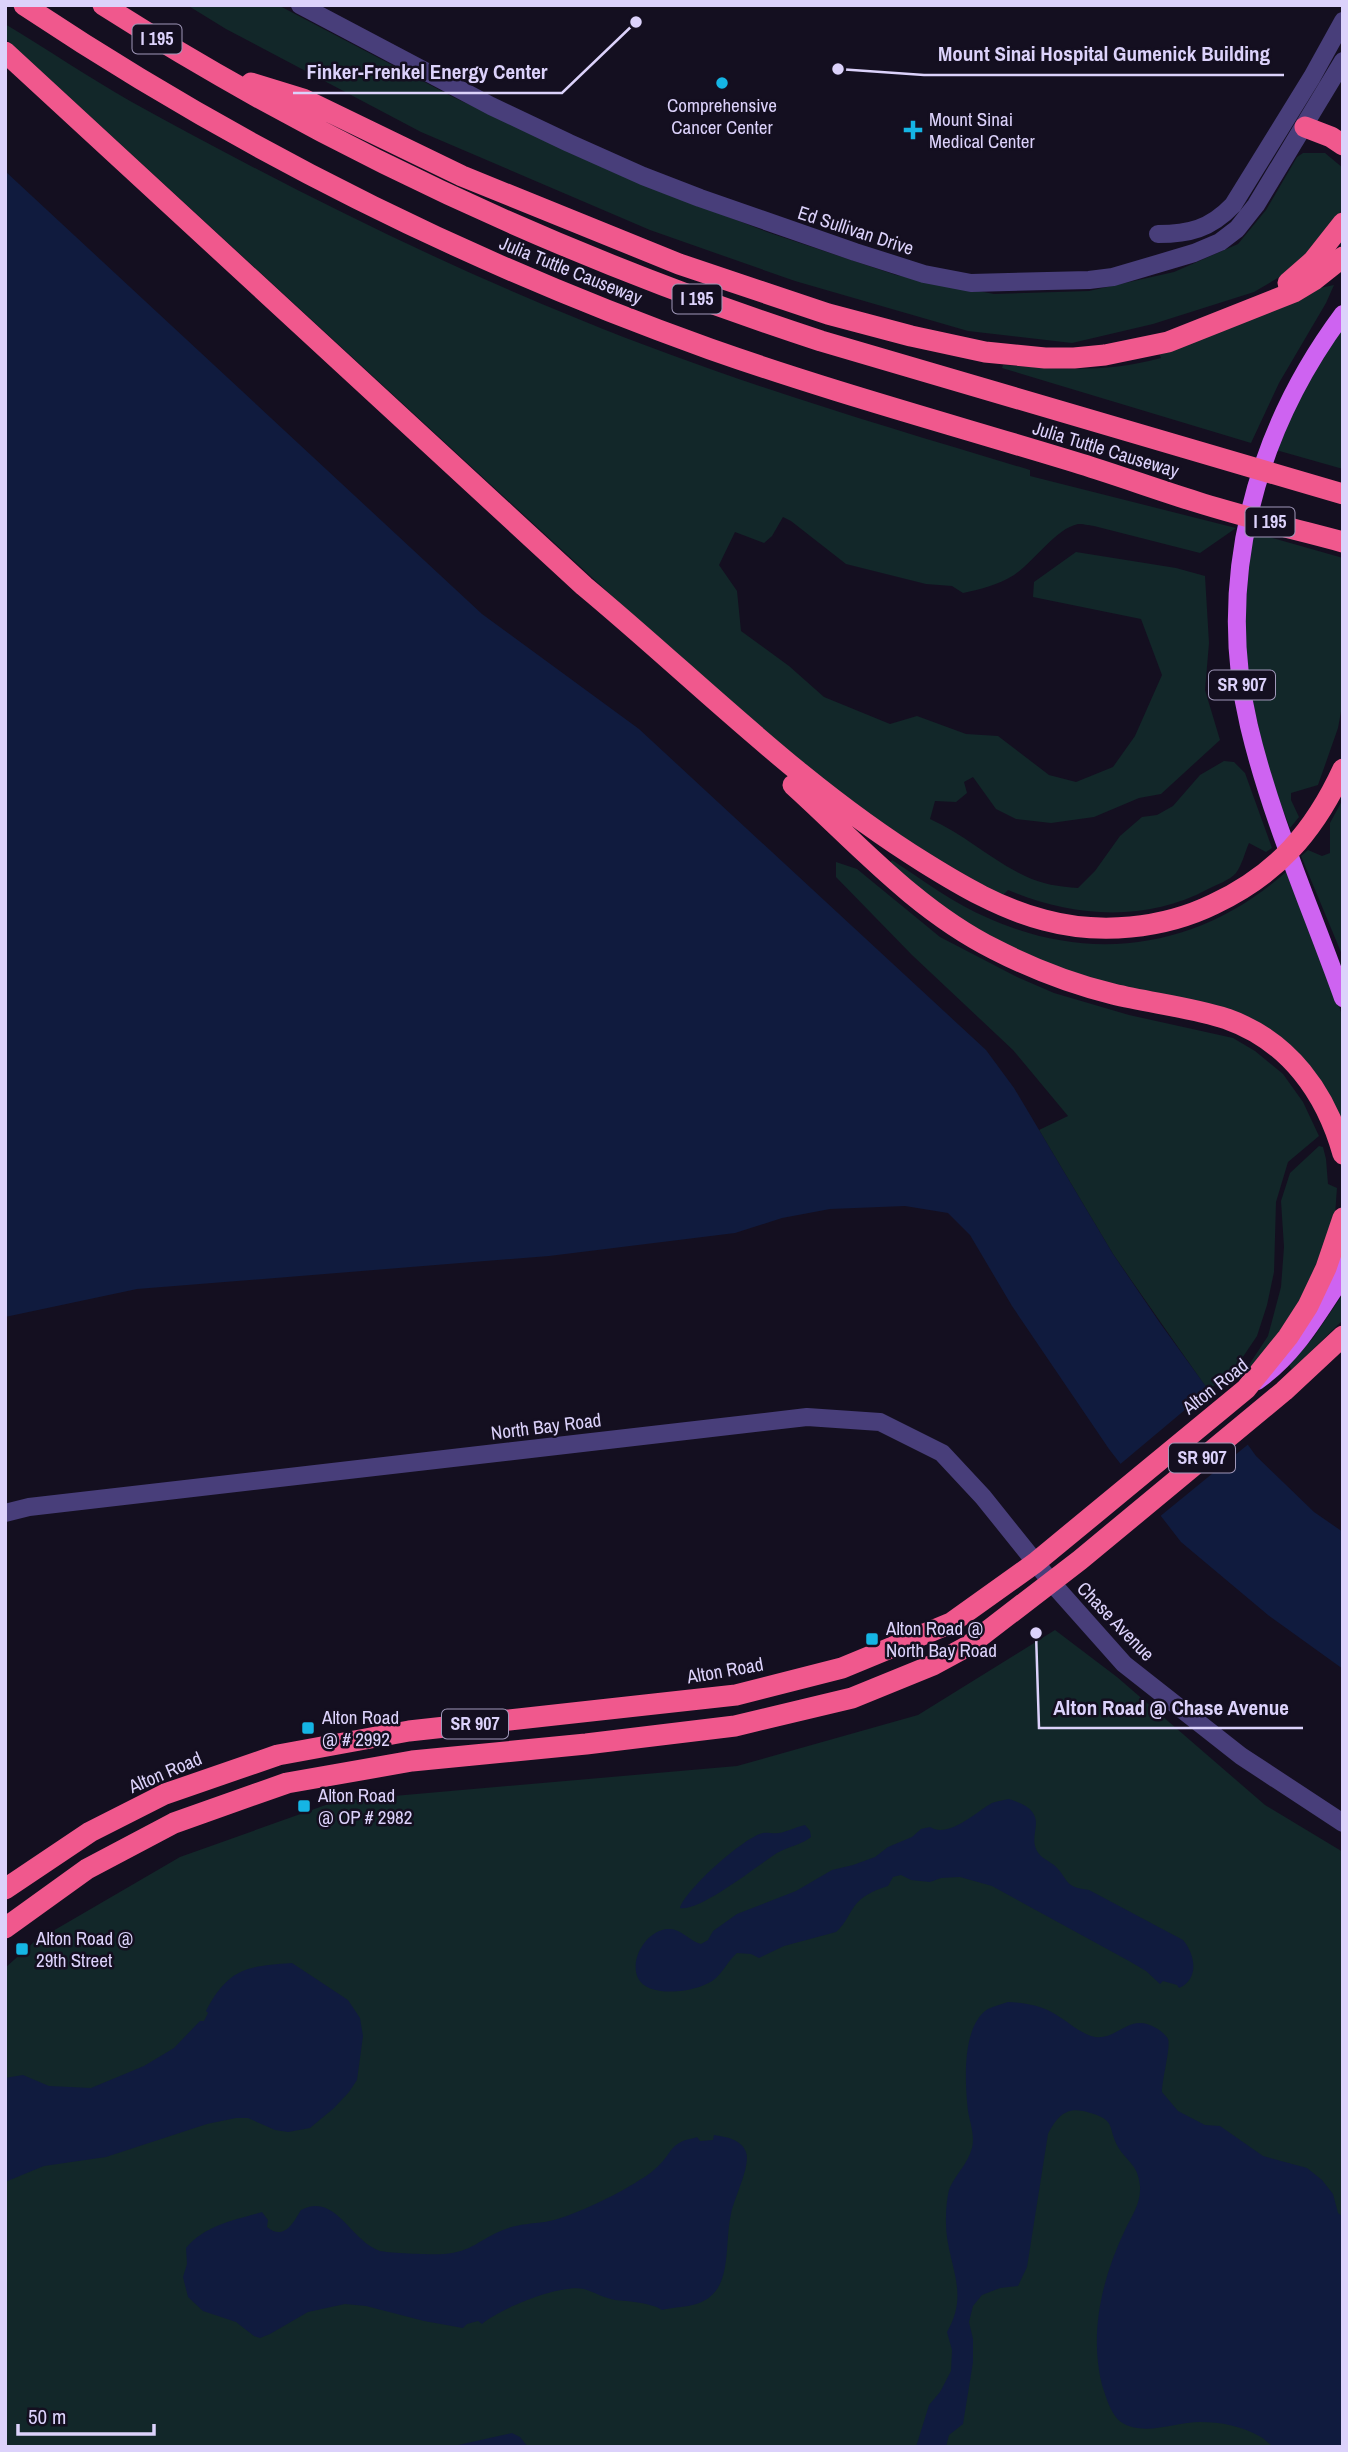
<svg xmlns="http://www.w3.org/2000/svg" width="1348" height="2452" viewBox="0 0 1348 2452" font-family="'Archivo Narrow',sans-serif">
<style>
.green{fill:#122729}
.water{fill:#101b3e}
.pier{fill:#140f20}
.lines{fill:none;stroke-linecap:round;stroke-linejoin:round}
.street{stroke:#483e7a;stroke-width:18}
.primary{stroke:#ce63f1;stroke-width:18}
.highway{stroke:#f0588d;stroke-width:21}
.poi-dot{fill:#15b5e4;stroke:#140f20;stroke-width:2.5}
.labels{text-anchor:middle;stroke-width:5;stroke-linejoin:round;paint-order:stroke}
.shield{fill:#140f20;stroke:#a098b9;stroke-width:2}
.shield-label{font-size:18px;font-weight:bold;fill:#dcd2fb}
.poi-label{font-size:19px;fill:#dcd2fb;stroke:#140f20;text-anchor:start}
.street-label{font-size:19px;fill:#dcd2fb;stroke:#140f20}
.leader{fill:none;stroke:#dcd2fb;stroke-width:2.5}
.callout-dot{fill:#dcd2fb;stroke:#140f20;stroke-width:2.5}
.callout-label{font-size:21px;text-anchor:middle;font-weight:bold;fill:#dcd2fb;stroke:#140f20;stroke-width:5;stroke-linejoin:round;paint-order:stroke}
</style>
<rect width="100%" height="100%" fill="#140f20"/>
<path class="green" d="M187 5H278L453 97 613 172 767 232 896 275 994 294 1089 291 1174 272 1238 244 1266 210 1297 157 1303 153H1325L1343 168V201L1340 214 1321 244 1288 272 1254 292 1153 324 1072 343 968 331 795 281 650 230 421 132 226 29Z
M5 24C47 49 88 77 130 101 275 181 423 256 576 318 724 379 877 424 1030 470V476L1236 528 1200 553 1094 526C1089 525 1082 524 1078 524 1055 529 1035 561 1014 575 998 585 981 589 963 593L952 586 926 584 846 564 791 521 783 517 772 536 764 543 735 532 719 565 737 591 741 631 789 666 824 697 890 724 917 716 966 734 998 736 1049 775 1076 782 1113 767 1135 736 1162 675 1141 619 1033 597 1034 582 1076 552 1176 568 1205 576 1209 643 1205 690 1220 740 1161 794 1139 798 1094 817 1051 823 1016 819 996 809 973 777 964 782 967 793 956 802 935 801 930 819C964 834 991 860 1025 876 1041 884 1060 887 1078 888L1095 871 1120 836 1142 817 1157 815 1173 806 1200 775 1224 761 1234 762 1245 773 1272 848 1266 852 1249 843C1245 852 1242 865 1236 873 1230 880 1216 885 1208 889 1146 923 1070 917 1008 890L1002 896C926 853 852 807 784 754L29 60 5 38Z
M1334 285 1326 303 1279 383 1251 443 1002 368 1003 365C1060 369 1106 373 1161 358L1159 353 1320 288Z
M1343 324V469L1276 450 1290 407Z
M1252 532 1343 558V701L1338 728 1318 785 1291 793V800L1299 817 1290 828 1268 770 1249 684 1244 628Z
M1343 799V957L1301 856 1308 850 1322 856 1330 853V823Z
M892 860C923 880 954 904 988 918 1093 965 1200 948 1286 872L1333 986 1343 1019V1127L1279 1041 1082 979 1020 953 941 909 890 863Z
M836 862 857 869 940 937 1017 977 1054 993 1129 1015 1233 1038 1255 1051 1283 1074 1303 1102 1319 1136 1288 1162 1276 1202 1274 1272 1267 1305 1257 1336 1232 1373 1208 1390 1113 1254 1039 1130 1068 1116 1013 1050 912 955 836 877Z
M1319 1146 1323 1147 1326 1159 1328 1184 1337 1188C1336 1198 1336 1210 1334 1220 1322 1276 1282 1338 1241 1377L1268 1336 1281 1287 1284 1247 1281 1201 1290 1173Z
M1343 1294V1320L1292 1370 1289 1365 1313 1338Z
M1055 1630 1117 1677 1265 1805 1343 1852V2447H5V1968L34 1942 180 1857 337 1801 737 1766 918 1715Z"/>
<path class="water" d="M5 171 482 614 639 729 986 1050 1014 1088 1113 1254 1160 1323 1256 1456 1314 1512 1343 1532V1669L1268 1615 1181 1542 1109 1449 1012 1306 970 1235 948 1213 905 1206 830 1209 782 1218 735 1233 549 1256 137 1289 5 1317Z
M1009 1799C1017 1802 1028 1805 1033 1813 1040 1823 1032 1834 1035 1846 1038 1857 1046 1859 1054 1865 1069 1878 1062 1887 1089 1890L1183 1940C1195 1954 1200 1979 1179 1988L1177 1985 1163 1981 1160 1984 1146 1971 1129 1961 992 1886 960 1877 941 1878 930 1882 911 1880 901 1875 893 1877 888 1886C878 1889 865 1894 857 1903 849 1912 846 1924 836 1932L784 1946 759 1958 751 1954 737 1953C729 1960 724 1970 717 1977 703 1992 648 2000 638 1978 629 1959 647 1930 668 1929 681 1928 689 1941 701 1944L708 1940 713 1931 737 1914 796 1891 832 1870 853 1865 875 1857 888 1847 912 1837 921 1829 930 1827C949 1839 977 1811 992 1803 997 1801 1004 1800 1009 1799Z
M805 1825 810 1831 811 1837C801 1845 789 1846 777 1853 758 1865 700 1912 680 1908 685 1890 744 1837 763 1833 768 1832 773 1834 779 1833 787 1832 795 1827 805 1825Z
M292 1963 348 2000 360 2018 363 2036 357 2080 349 2092 334 2108 310 2128 288 2132 275 2130 248 2118H236L207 2124 106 2157 44 2166 5 2182V2078L23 2075 49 2086 91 2088 144 2066 174 2048 200 2021H204L208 2013 206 2011C228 1969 246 1966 292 1963Z
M1008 2002C1025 2003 1039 2005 1055 2014 1067 2021 1077 2031 1091 2036 1116 2044 1128 2011 1156 2028 1160 2030 1166 2035 1168 2039 1171 2047 1162 2079 1162 2092L1178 2111 1205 2125 1220 2126 1263 2156 1307 2168 1322 2180 1333 2194 1338 2213 1343 2217V2447C1330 2447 1282 2450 1274 2446 1269 2445 1265 2439 1261 2437 1242 2426 1221 2422 1200 2422 1176 2422 1143 2437 1121 2422 1111 2415 1106 2397 1102 2385 1089 2333 1102 2278 1125 2230 1132 2215 1141 2204 1140 2186 1138 2166 1130 2164 1120 2150 1105 2126 1120 2120 1083 2111 1064 2107 1056 2119 1048 2134L1027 2267 1018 2286 1000 2288 982 2295 973 2306 969 2322 973 2339V2362L963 2424 949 2435 946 2447H916L929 2405 940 2392 951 2371 952 2350 947 2332C972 2290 944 2261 946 2217 946 2209 947 2198 949 2190 954 2176 968 2164 972 2148 975 2135 970 2123 968 2111 965 2084 961 2026 988 2009 994 2006 1002 2004 1008 2002Z
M714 2135C726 2137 741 2139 746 2152 751 2166 734 2198 731 2214 725 2239 731 2278 712 2295 699 2308 678 2306 662 2310 652 2303 627 2301 615 2300 604 2298 594 2292 584 2289 560 2284 501 2308 482 2324L478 2321 467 2324 463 2328 424 2321 366 2306 345 2304 308 2312 270 2334 260 2338 254 2336 236 2322 203 2311 188 2297 183 2277 187 2264 186 2248C205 2225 235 2220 262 2212L268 2220 267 2227C284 2241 293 2223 301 2210 336 2192 350 2241 380 2251 389 2253 434 2255 444 2254 472 2252 480 2239 503 2230 517 2224 530 2224 545 2222 569 2218 617 2195 638 2181 647 2176 656 2169 663 2161 669 2154 672 2146 681 2142 686 2139 692 2139 697 2137L700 2141 713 2140Z
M512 2433 520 2437 528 2447H449Z"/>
<path class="pier" d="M1211 1388 1251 1442 1158 1518 1118 1466Z"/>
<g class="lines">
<path class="street" d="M300 5 491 106 569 143 643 176 700 198 855 252 924 274 971 283 1089 280 1113 277 1194 253 1220 242 1237 229 1256 205 1343 61
M1158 234C1189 234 1210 229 1233 205L1312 77 1343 21
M5 1513 29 1507 807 1417 880 1422 942 1453 983 1497 1052 1583 1124 1664 1241 1756 1343 1823"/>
<path class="primary" d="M1343 314C1255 432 1215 581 1249 726 1271 819 1311 908 1343 998
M1332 1285 1343 1256
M1257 1381C1296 1354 1317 1314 1343 1276"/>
<path class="highway" d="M24 5C237 147 469 263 710 349 832 392 957 426 1081 464 1120 476 1158 490 1197 502 1245 517 1294 529 1343 542
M103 5C326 147 569 259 821 341L1343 494
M5 52 584 586C697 680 799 785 925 863 962 886 1001 909 1044 920 1099 935 1163 929 1214 904 1277 874 1314 832 1343 769
M251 83 303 99 462 176 679 264 828 314 911 336 985 352 1045 358H1074L1105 355 1168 342 1294 292 1314 280 1343 257
M1305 127 1331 137 1343 145
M1288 283 1313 261 1343 223
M793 785C857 843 916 910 994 949 1031 968 1072 984 1113 994 1150 1003 1190 1007 1227 1019 1289 1041 1326 1093 1343 1154
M5 1889 90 1832 165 1794 278 1755 409 1731 736 1695 842 1668 951 1623 1035 1563 1246 1389 1288 1337 1308 1306 1326 1268 1343 1218
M5 1928 87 1869 174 1823 287 1783 412 1761 586 1744 735 1726 852 1698 933 1665 968 1646 1080 1560 1284 1391 1343 1336"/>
</g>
<g class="poi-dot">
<circle cx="722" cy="83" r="7"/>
<path d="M909.5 119.5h7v7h7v7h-7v7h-7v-7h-7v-7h7z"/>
<rect x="865" y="1632" width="14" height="14" rx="3.5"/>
<rect x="301" y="1721" width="14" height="14" rx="3.5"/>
<rect x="297" y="1799" width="14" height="14" rx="3.5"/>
<rect x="15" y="1942" width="14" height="14" rx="3.5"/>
</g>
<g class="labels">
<g class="shield">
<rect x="132.5" y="24.5" width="49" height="29" rx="5"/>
<rect x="672.5" y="284.5" width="49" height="29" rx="5"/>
<rect x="1245.5" y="507.5" width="49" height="29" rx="5"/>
<rect x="1209" y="670.5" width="66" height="29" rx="5"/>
<rect x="1169" y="1443.5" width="66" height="29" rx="5"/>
<rect x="442" y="1709.5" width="66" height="29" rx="5"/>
</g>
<g class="shield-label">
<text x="157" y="45">I 195</text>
<text x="697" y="305">I 195</text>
<text x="1270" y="528">I 195</text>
<text x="1242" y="691">SR 907</text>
<text x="1202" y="1464">SR 907</text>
<text x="475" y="1730">SR 907</text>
</g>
<g class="poi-label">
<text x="722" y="112" text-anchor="middle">Comprehensive<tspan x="722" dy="22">Cancer Center</tspan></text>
<text x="929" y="126">Mount Sinai<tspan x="929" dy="22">Medical Center</tspan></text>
<text x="886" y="1635">Alton Road @<tspan x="886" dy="22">North Bay Road</tspan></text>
<text x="322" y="1724">Alton Road<tspan x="322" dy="22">@ # 2992</tspan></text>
<text x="318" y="1802">Alton Road<tspan x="318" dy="22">@ OP # 2982</tspan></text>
<text x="36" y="1945">Alton Road @<tspan x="36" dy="22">29th Street</tspan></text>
</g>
<g class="street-label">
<text transform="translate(856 230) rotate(18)" y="7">Ed Sullivan Drive</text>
<text transform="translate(571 270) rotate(22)" y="7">Julia Tuttle Causeway</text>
<text transform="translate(1106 449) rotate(17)" y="7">Julia Tuttle Causeway</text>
<text transform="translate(1215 1386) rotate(-38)" y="7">Alton Road</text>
<text transform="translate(546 1426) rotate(-7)" y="7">North Bay Road</text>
<text transform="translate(1116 1621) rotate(46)" y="7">Chase Avenue</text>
<text transform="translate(725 1670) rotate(-10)" y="7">Alton Road</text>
<text transform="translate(165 1772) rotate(-23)" y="7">Alton Road</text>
</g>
</g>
<path class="leader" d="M838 69L924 75H1284M636 22L562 93H293M1036 1633L1039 1728H1303"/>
<g class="callout-dot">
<circle cx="838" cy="69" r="7"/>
<circle cx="636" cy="22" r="7"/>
<circle cx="1036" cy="1633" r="7"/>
</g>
<g class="callout-label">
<text x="1104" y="61">Mount Sinai Hospital Gumenick Building</text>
<text x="427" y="79">Finker-Frenkel Energy Center</text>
<text x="1171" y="1715">Alton Road @ Chase Avenue</text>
</g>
<rect width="1348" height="2452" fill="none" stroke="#dcd2fb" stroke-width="14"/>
<path d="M18 2424v10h136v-10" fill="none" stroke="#dcd2fb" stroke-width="3.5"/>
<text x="28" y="2424" font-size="21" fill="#dcd2fb" stroke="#140f20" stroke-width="5" paint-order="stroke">50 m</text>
</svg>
